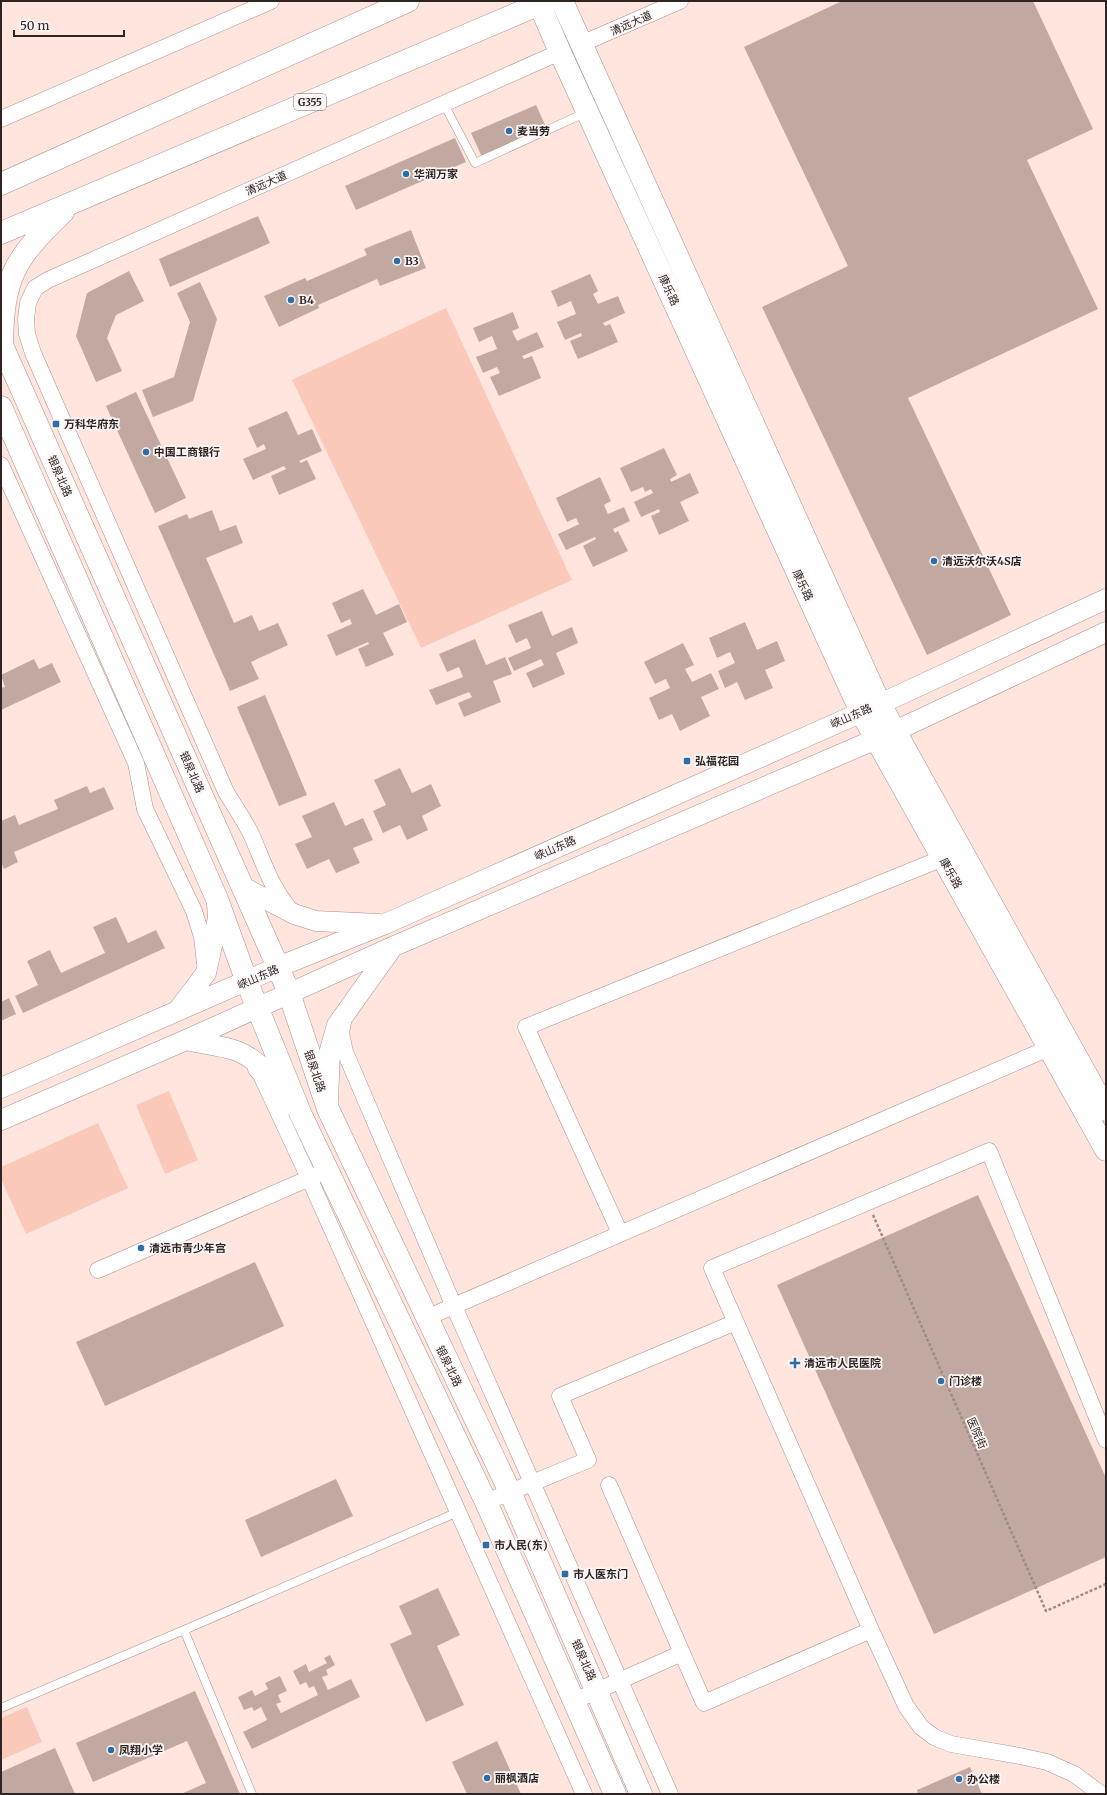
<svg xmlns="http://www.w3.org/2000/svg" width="1107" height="1795" viewBox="0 0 1107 1795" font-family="Merriweather,'Noto Sans SC',serif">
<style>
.green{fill:#fbc9ba}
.building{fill:#c1a9a1}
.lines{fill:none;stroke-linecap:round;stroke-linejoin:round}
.service-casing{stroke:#a89089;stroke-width:9}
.minor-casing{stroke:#a89089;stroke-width:17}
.tertiary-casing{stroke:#a89089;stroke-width:21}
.secondary-casing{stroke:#a89089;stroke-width:23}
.trunk-casing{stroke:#a89089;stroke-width:23}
.path{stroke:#9e8c87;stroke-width:2.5;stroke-dasharray:3 2;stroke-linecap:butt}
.service{stroke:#fff;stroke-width:8}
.minor{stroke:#fff;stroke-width:16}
.tertiary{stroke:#fff;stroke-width:20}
.secondary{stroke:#fff;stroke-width:22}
.trunk{stroke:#fff;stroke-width:22}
.poi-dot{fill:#2e6ea4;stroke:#fcf7f6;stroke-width:1.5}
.labels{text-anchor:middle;stroke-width:3.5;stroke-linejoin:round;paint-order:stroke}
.shield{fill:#fcf7f6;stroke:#6c6462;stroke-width:1}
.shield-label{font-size:10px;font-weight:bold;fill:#2e2522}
.street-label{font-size:11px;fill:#2e2522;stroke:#fcf7f6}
.poi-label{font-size:11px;font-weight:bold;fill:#2e2522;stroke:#fcf7f6;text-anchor:start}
</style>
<rect width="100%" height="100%" fill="#ffe5dd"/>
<path class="green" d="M446 308 572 580 421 648 292 380Z
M169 1091 198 1160 165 1174 136 1105Z
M98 1123 128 1188 26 1234 1 1179V1167Z
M27 1707 42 1742 1 1760V1718Z"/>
<path class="building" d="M842 1H1033L1093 129 1027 160 1098 309 908 398 1011 615 927 655 762 307 848 266 744 47Z
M536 105 547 129 482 157 471 133Z
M455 138 466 162 356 210 345 186Z
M258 216 270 243 170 287 159 259Z
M411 230 426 268 380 286 377 279 318 305 319 308 279 327 264 296 305 278 307 281 367 255 364 249Z
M129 271 144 301 116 315 107 338 122 371 96 382 76 336 87 293Z
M590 274 598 291 593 294 598 304 618 296 625 313 603 323 605 326 610 324 618 342 578 359 570 341 582 336 581 333 565 340 557 322 576 314 571 301 558 307 551 291Z
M200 282 217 319 193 401 153 417 142 390 174 377 190 322 177 293Z
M513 312 519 328 512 331 517 341 537 332 544 347 522 356 524 359 532 356 541 378 499 396 490 377 500 373 497 367 483 373 476 357 497 349 492 336 479 342 473 328Z
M136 392 186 498 155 513 106 406Z
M287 411 298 435 312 429 322 451 299 461 301 463 307 460 316 479 279 495 271 476 286 469 284 466 253 480 243 459 266 449 264 444 257 448 248 428Z
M664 448 677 475 670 479 671 482 690 473 699 493 680 502 689 521 659 535 651 516 660 512 659 509 641 517 634 502 653 493 651 489 645 492 643 487 631 492 620 468Z
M600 477 611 501 604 505 608 514 624 507 630 521 613 529 615 533 618 531 628 551 593 567 583 546 596 539 595 537 566 550 558 534 586 521 579 524 576 518 567 522 556 498Z
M212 510 220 531 236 525 243 543 206 558 234 623 252 615 259 631 278 623 288 645 251 662 259 679 230 691 158 526 187 514 189 519Z
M363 589 376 615 399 604 407 622 383 633 394 655 366 667 358 649 369 644 368 642 336 656 327 635 352 624 350 619 341 623 332 603Z
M542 611 552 636 572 627 578 643 556 653 565 674 533 688 526 673 544 665 541 659 514 671 508 658 531 648 527 638 516 643 508 625Z
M745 622 757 650 777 641 785 661 765 670 773 688 745 700 737 682 725 688 718 671 735 663 730 652 717 658 709 638Z
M475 639 486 665 505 657 512 674 493 681 501 702 464 717 458 703 472 697 469 692 436 705 429 690 463 677 459 667 447 672 439 654Z
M683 643 694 665 685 669 692 682 711 673 719 689 701 697 710 716 680 731 672 714 659 720 649 698 670 688 666 679 655 684 644 662Z
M34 659 39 669 52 663 61 682 1 710V688L5 687 1 675Z
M265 695 307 795 279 806 237 707Z
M400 768 412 793 431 784 441 806 422 816 428 830 407 840 400 825 383 833 373 811 386 805 374 780Z
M87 786 90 793 104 787 114 809 14 852 18 862 4 869 1 862V821L15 815 19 825 58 809 54 800Z
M334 802 345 826 363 818 373 840 353 848 360 863 336 873 329 859 307 869 295 844 312 837 302 816Z
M116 917 128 943 156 930 165 948 23 1013 15 996 38 985 27 961 50 950 61 973 105 953 93 927Z
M9 998 16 1014 1 1021V1002Z
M978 1195 1106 1478V1557L934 1634 777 1285Z
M255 1262 284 1326 105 1406 76 1342Z
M336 1479 353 1516 261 1557 245 1520Z
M438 1588 460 1635 437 1646 464 1705 426 1722 390 1644 412 1634 399 1606Z
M330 1655 335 1665 326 1670 328 1675 322 1677 328 1690 351 1679 360 1697 252 1749 243 1732 267 1720 261 1707 254 1711 252 1707 244 1710 238 1697 252 1690 255 1696 268 1689 265 1683 280 1676 287 1691 278 1695 281 1702 276 1704 281 1713 318 1695 314 1686 309 1688 306 1682 300 1685 293 1671 306 1664 309 1672 327 1663 324 1658Z
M195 1691 240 1794H181L206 1783 187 1741 93 1782 76 1743Z
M497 1741 521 1794H467L452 1762Z
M55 1748 75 1794H1V1772Z
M970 1767 982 1794H918L917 1790Z"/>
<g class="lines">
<g class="service-casing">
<path id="service" d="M444 104 475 163 587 112
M1 1708 184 1630
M252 1794 184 1630 458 1512"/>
</g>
<g class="minor-casing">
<path id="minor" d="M581 44 680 1
M1 119 271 1
M1 465 136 763 145 809 194 911 202 937 205 963
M290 910C270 885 264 864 252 836 245 821 235 807 226 792L33 353 27 334 26 319 28 303 35 288 48 280 560 52
M343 1022 341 1033 345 1052 453 1304 670 1794
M256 1069 261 1075 309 1178 584 1794
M620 1233 526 1027 943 858
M98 1270 319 1174
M426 1318 1049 1048
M609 1485 682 1653
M486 1502 588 1460 560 1396 736 1322
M574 1701 682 1653 704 1703 871 1630
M1101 1794 1074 1774 1047 1762 1020 1756 951 1744 934 1737 921 1727 906 1706 871 1630 712 1268 989 1151 1106 1440"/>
</g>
<g class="tertiary-casing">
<path id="tertiary" d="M243 887 294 914 316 921 379 924
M178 1010 206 973 218 918 217 903
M186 1040C202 1044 221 1045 237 1051 262 1061 278 1085 293 1106
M1 1088 278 967 385 924 880 704 1106 599
M328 1101 330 1050 337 1025 392 948
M1 1120 186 1040 392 947 895 731 1106 632"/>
</g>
<g class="secondary-casing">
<path id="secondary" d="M538 1 560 52 861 712 1106 1150
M562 1 880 704 1106 1110
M1 343 278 967 289 993 328 1109 510 1492 641 1794
M1 407 217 899 247 982 301 1115 486 1502 615 1794"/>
</g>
<g class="trunk-casing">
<path id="trunk" d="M1 184 408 1
M1 233 547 1
M2 346C3 277 14 259 63 212"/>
</g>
<path class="path" d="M873 1215 1046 1611 1106 1584"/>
<use href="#service" class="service"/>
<use href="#minor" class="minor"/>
<use href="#tertiary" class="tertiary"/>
<use href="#secondary" class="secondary"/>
<use href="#trunk" class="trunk"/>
</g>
<g class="poi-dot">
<circle cx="509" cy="131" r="4"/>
<circle cx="406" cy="174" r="4"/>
<circle cx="397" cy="261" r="4"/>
<circle cx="291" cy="300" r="4"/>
<rect x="52" y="420" width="8" height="8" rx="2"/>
<circle cx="146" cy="452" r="4"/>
<circle cx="934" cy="561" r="4"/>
<rect x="683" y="757" width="8" height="8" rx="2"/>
<circle cx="141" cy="1248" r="4"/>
<path d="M793 1357h4v4h4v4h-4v4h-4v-4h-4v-4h4z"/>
<circle cx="941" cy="1381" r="4"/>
<rect x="482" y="1541" width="8" height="8" rx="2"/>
<rect x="561" y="1570" width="8" height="8" rx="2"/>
<circle cx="111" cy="1750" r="4"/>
<circle cx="487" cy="1778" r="4"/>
<circle cx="959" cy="1779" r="4"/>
</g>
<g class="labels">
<rect class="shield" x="294" y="94" width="32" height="16" rx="3"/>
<g class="shield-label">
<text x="310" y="106">G355</text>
</g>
<g class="street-label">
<text transform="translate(631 23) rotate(-24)" y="4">清远大道</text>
<text transform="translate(266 183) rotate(-24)" y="4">清远大道</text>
<text transform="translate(669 290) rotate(65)" y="4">康乐路</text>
<text transform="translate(60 476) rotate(66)" y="4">银泉北路</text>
<text transform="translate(803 585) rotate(65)" y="4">康乐路</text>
<text transform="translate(851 716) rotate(-24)" y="4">峡山东路</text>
<text transform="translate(192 772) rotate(66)" y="4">银泉北路</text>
<text transform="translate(555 848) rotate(-24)" y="4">峡山东路</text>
<text transform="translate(951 873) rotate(61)" y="4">康乐路</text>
<text transform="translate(258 977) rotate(-24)" y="4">峡山东路</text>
<text transform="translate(315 1071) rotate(71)" y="4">银泉北路</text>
<text transform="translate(449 1366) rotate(64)" y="4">银泉北路</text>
<text transform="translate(977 1433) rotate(66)" y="4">医院街</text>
<text transform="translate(584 1660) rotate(66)" y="4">银泉北路</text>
</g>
<g class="poi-label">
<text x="517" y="135">麦当劳</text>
<text x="414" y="178">华润万家</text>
<text x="405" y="265">B3</text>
<text x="299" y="304">B4</text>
<text x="64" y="428">万科华府东</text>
<text x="154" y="456">中国工商银行</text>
<text x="942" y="565">清远沃尔沃4S店</text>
<text x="695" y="765">弘福花园</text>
<text x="149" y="1252">清远市青少年宫</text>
<text x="804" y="1367">清远市人民医院</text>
<text x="949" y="1385">门诊楼</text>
<text x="494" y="1549">市人民(东)</text>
<text x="573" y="1578">市人医东门</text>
<text x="119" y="1754">凤翔小学</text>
<text x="495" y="1782">丽枫酒店</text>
<text x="967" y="1783">办公楼</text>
</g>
</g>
<rect width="1107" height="1795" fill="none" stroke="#2e2522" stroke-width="4"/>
<path d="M14 30v6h110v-6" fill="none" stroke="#2e2522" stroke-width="2"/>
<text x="20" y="30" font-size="12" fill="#2e2522" stroke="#fcf7f6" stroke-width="3" paint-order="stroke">50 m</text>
</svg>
